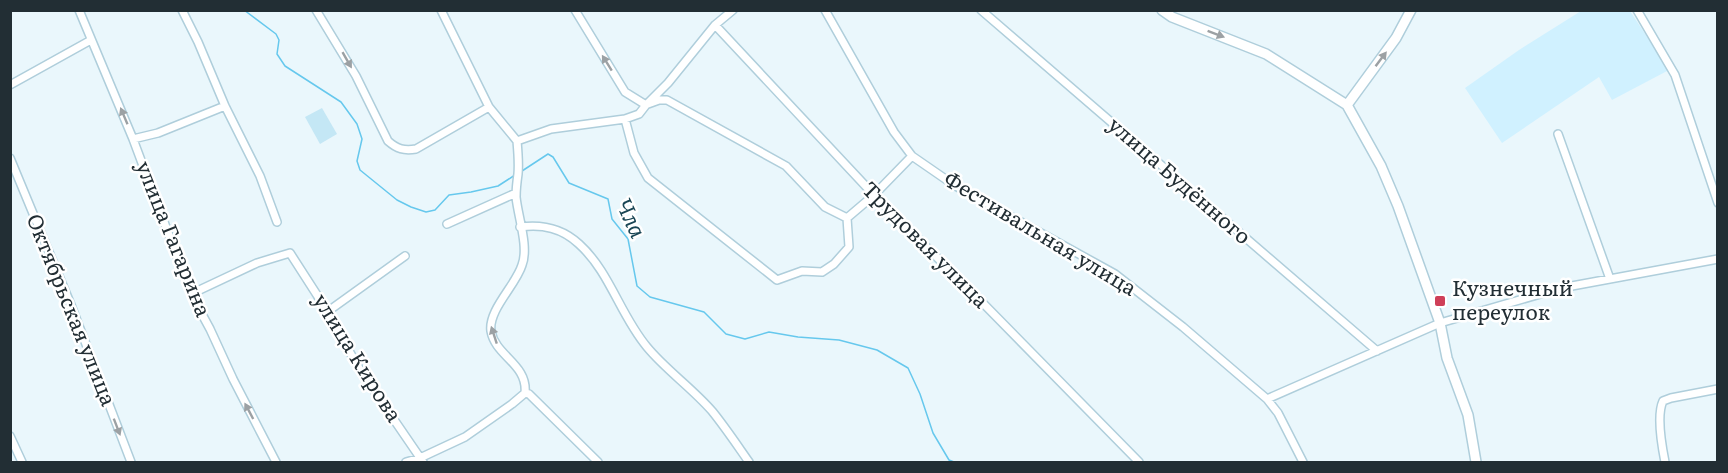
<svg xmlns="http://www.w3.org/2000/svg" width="1728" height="473" viewBox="0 0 1728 473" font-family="Literata,serif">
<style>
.built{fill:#d0f1ff}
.pitch{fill:#c4e7f5}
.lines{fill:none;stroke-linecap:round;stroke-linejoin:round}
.stream{stroke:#66c8ed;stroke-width:1.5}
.street-casing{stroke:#afcedb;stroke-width:10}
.secondary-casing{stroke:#afcedb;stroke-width:12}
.street{stroke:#fff;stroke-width:7}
.secondary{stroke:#fff;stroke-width:9}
.oneway{fill:#9ca1a4}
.poi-dot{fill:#cf3f58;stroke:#fff;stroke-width:2}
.labels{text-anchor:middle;stroke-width:5;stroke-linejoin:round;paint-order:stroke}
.street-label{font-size:21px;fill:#222e34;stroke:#fff}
.poi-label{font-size:21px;fill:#222e34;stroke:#fff;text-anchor:start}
.water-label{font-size:22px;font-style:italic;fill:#194554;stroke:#fff}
</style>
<rect width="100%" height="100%" fill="#eaf7fc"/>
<path class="built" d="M1581 11H1630L1669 70 1612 100 1599 77 1502 143 1465 88 1519 50Z"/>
<path class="pitch" d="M322 108 337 134 320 144 305 117Z"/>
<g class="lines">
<path class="stream" d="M244 10 276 34 279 40 277 54 285 66 341 102 357 124 362 139 357 161 360 170 397 200 411 207 426 212 435 210 449 195 471 192 498 186 515 175
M522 171 548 154 553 157 569 183 608 199 612 219 628 239 637 286 650 297 704 312 726 334 745 339 769 332 798 337 839 340 877 350 908 368 920 394 933 433 949 460 954 462"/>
<g class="street-casing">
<path id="street" d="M79 10 133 139 191 294 210 329 233 379 276 462
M182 10 198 42 225 106 260 176 277 222
M316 10 356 76 388 141C397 149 404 151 416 149L489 107
M441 10 489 107 517 141
M575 10 625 92 646 105
M825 10 894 132 912 156 954 185 1115 274 1183 327 1267 399 1278 413 1303 462
M981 10 1377 351
M1637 10 1675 75 1718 203
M715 25 874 195 973 293 1139 462
M10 85 91 40
M648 104 659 100H667L786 166 825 207 847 218
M625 119 634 153 648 178 777 280 802 271 822 272 834 264 849 247 847 218 874 195 912 156
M1558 134 1610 279
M133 139 158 133 225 106
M517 141 551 129 625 119 639 114 646 105 668 83 715 25 733 10
M10 158 71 305 131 462
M447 224 516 193
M520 227C543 224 562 228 579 244 610 272 620 315 647 347 666 370 692 388 712 411 725 427 737 445 749 462
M191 294 257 263 290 253 317 295 360 370 423 462
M327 312 405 256
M525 393 529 394 598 462
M1267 399 1440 323 1561 288 1718 259
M10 436 22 462
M406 462 420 458 465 437 512 404 525 393C528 364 495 356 491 331 488 310 516 285 522 265 529 247 518 217 516 197 516 189 517 181 518 174 519 163 518 152 517 141
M1665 462C1662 447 1656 416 1663 401L1671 398 1718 389"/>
</g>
<g class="secondary-casing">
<path id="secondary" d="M1162 10 1172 17 1266 54 1347 105 1381 166 1398 206 1440 323 1447 358 1468 415 1476 462
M1347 105 1396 38 1411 10"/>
</g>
<use href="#street" class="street"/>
<use href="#secondary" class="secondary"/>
</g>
<defs><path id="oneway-solid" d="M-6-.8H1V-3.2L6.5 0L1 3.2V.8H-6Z" transform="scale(1.5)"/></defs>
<g class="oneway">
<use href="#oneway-solid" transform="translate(1216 34) rotate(21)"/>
<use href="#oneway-solid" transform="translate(1381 59) rotate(-53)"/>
<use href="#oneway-solid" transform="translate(347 60) rotate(60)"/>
<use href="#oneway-solid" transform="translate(607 63) rotate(-122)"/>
<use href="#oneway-solid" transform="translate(124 116) rotate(-113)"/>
<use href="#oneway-solid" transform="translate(494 335) rotate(-108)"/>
<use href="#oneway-solid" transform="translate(249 411) rotate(-118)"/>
<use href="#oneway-solid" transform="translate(117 427) rotate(69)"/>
</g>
<rect class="poi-dot" x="1434" y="295" width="12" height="12" rx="3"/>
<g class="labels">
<g class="street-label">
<text transform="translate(1179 181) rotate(41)" y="7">улица Будённого</text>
<text transform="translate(1040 234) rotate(31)" y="7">Фестивальная улица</text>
<text transform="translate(173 239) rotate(68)" y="7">улица Гагарина</text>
<text transform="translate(925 245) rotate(45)" y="7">Трудовая улица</text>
<text transform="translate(71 310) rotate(68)" y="7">Октябрьская улица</text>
<text transform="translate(357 358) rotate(58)" y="7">улица Кирова</text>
</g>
<g class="poi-label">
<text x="1452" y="296">Кузнечный<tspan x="1452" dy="24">переулок</tspan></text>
</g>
<g class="water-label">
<text transform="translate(631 218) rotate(65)" y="8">Чла</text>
</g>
</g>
<rect width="1728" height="473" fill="none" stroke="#222e34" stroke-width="24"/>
</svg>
